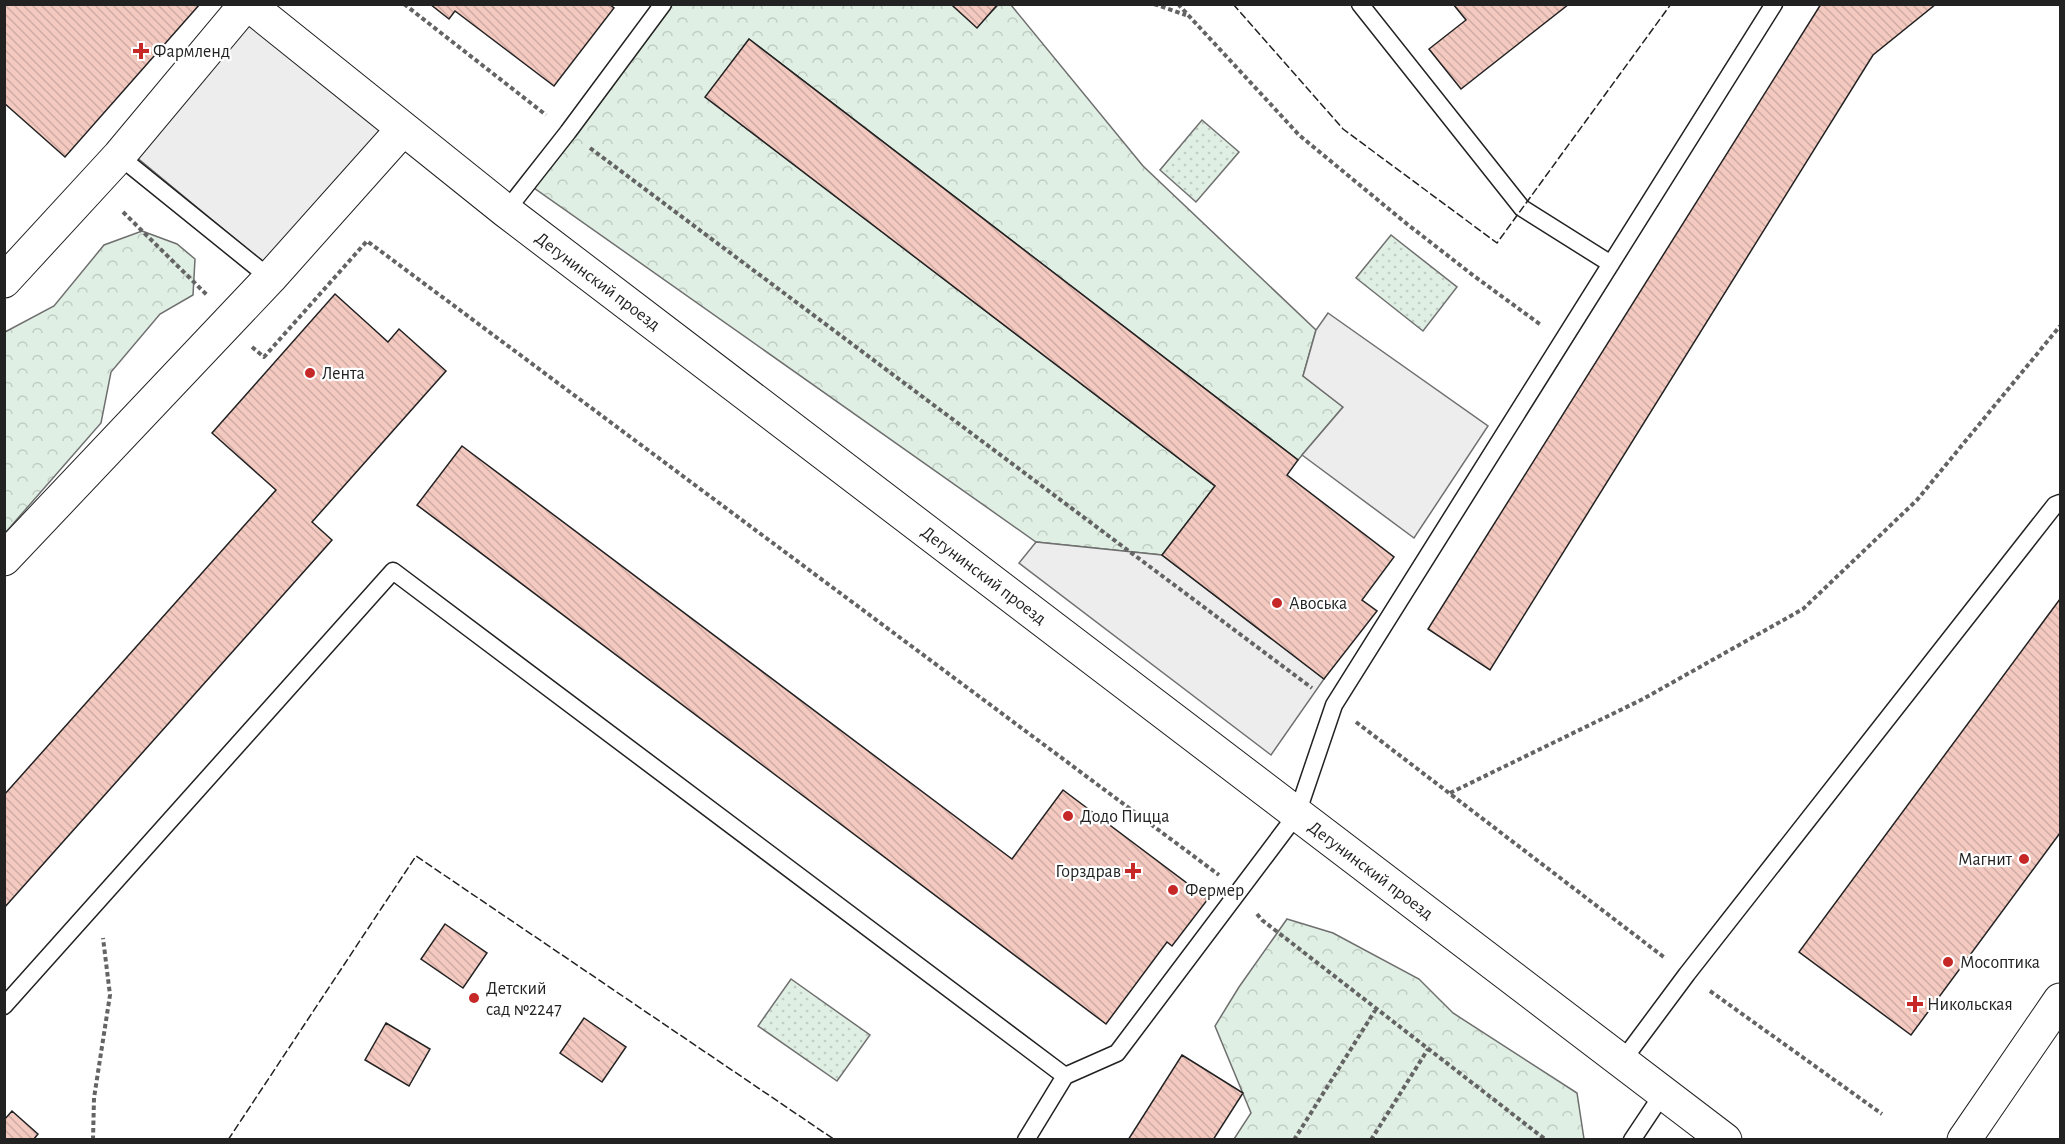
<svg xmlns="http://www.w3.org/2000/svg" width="2065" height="1144" viewBox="0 0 2065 1144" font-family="'Alegreya Sans',sans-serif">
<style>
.forest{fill:url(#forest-crowns);stroke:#6f6f6f;stroke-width:1.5}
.park{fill:url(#park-dots);stroke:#6f6f6f;stroke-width:1.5}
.parking{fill:#ededed;stroke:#6f6f6f;stroke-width:1.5}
.building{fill:url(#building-back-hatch);stroke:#222;stroke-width:1.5}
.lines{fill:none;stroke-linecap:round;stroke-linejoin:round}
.lane-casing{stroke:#222;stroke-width:19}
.street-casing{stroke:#222;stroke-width:35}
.secondary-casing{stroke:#222;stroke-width:35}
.path{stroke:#646464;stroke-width:4;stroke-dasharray:4.5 3;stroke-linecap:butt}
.lane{stroke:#fff;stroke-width:16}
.street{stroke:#fff;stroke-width:33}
.secondary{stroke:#fff;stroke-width:33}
.fence{stroke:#222;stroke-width:1.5;stroke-dasharray:8 3;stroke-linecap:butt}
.poi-dot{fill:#c62828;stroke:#fff;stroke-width:2}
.labels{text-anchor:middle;stroke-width:4.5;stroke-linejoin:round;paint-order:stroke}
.poi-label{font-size:18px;fill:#222;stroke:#fff;text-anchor:start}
.street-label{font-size:18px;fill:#222;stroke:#fff}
</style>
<defs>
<pattern id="forest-crowns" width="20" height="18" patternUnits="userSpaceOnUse" patternTransform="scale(1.5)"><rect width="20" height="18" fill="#e0efe3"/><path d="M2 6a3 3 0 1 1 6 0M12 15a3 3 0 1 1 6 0" fill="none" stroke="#c0cdc2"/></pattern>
<pattern id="park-dots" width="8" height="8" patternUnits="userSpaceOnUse" patternTransform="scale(1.5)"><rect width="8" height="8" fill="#e0efe3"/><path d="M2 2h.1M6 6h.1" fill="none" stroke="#c0cdc2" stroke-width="1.8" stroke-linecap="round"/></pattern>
<pattern id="building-back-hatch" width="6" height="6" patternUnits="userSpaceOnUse" patternTransform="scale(1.5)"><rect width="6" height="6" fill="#f3c9c0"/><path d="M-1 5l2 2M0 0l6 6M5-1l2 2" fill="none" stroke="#d0aca5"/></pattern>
</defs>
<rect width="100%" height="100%" fill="#fff"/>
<path class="forest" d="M663 5H954L977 27 998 5H1011L1143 166 1316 330 1303 376 1343 407 1298 460 749 39 706 97 1215 486 1162 555 1036 542 527 183Z
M142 231 177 244 195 259 193 295 160 314 111 372 101 423 5 533V332L54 306 104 245Z
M1287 919 1333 933 1419 979 1453 1013 1577 1093 1584 1139H1234L1251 1113 1215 1026 1239 987Z"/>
<path class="park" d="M1202 120 1239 152 1196 202 1160 170Z
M1391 235 1457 287 1423 331 1356 278Z
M791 979 870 1035 837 1081 758 1026Z"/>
<path class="parking" d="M248 20 382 131 269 267 135 156Z
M1328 313 1488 426 1414 538 1302 455 1343 407 1303 376 1316 330Z
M1036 542 1162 555 1324 679 1271 755 1019 563Z"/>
<path class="building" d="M4 4H200L65 157 4 103Z
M430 4H609L614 8 554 86 455 11 449 19Z
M954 4H998L977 28 953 6Z
M1453 4H1569L1461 89 1429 49 1466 20Z
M1821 4H1936L1873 55 1490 670 1428 629Z
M749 39 1298 460 1287 475 1394 557 1362 600 1377 611 1324 679 1162 555 1215 486 705 97Z
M335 294 388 342 399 329 446 371 312 522 332 540 4 908V795L276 490 212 433Z
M462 446 1012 859 1063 790 1208 899 1172 946 1167 942 1106 1024 417 505Z
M2060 599V833L1911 1035 1799 952Z
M445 924 487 953 463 988 421 959Z
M584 1018 626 1047 602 1082 560 1053Z
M386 1023 430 1049 409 1086 365 1060Z
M1182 1055 1243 1093 1213 1140H1128Z
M12 1111 38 1134 33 1140H4V1120Z"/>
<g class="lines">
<g class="lane-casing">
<path id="lane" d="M1360 4 1522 208 1611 264
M119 156 270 278
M506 211 568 132 663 4
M4 1006 393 571 1065 1076
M1623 1060 1687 974 2055 505 2060 503
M1026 1140 1065 1076 1117 1053 1297 814 1334 705 1774 4
M1632 1140 1664 1092"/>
</g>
<g class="street-casing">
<path id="street" d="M248 4 506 211 1725 1140
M4 281 119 156 246 4
M4 559 270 278 403 129"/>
</g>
<g class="secondary-casing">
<path id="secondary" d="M1964 1140 2060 1000"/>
</g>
<path class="path" d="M404 4 546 115
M1154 4 1186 15
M1178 4 1299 135 1407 224 1474 276 1541 325
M590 148 1312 688
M123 212 207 295
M252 347 264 357 367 241 1219 875
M1356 722 1665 958
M1450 793 1643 699 1803 609 1917 500 2060 326
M1257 914 1262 920 1546 1140
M1710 991 1882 1114
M93 1140 94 1098 110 995 103 938
M1294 1140 1376 1009
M1371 1140 1428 1049"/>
<use href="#lane" class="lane"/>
<use href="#street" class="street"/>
<use href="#secondary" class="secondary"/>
<path class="fence" d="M1233 4 1343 129 1497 243 1671 4
M228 1140 416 856 835 1140"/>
</g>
<g class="poi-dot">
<path d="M138 42h6v6h6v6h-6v6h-6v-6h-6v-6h6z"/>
<circle cx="310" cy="373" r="6"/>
<circle cx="1277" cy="603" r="6"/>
<circle cx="1068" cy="816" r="6"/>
<circle cx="2024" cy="859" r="6"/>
<path d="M1130 862h6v6h6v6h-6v6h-6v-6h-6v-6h6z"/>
<circle cx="1173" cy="890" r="6"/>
<circle cx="1948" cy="962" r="6"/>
<circle cx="474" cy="998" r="6"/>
<path d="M1912 995h6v6h6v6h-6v6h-6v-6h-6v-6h6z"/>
</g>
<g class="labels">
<g class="poi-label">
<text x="153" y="57">Фармленд</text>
<text x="322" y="379">Лента</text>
<text x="1289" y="609">Авоська</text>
<text x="1080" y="822">Додо Пицца</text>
<text x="2012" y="865" text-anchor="end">Магнит</text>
<text x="1121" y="877" text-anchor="end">Горздрав</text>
<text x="1185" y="896">Фермер</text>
<text x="1960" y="968">Мосоптика</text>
<text x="486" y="994">Детский<tspan x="486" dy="21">сад №2247</tspan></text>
<text x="1927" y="1010">Никольская</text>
</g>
<g class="street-label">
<text transform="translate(598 281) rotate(37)" y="6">Дегунинский проезд</text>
<text transform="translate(984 575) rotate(37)" y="6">Дегунинский проезд</text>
<text transform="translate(1371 870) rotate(37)" y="6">Дегунинский проезд</text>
</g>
</g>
<rect width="2065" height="1144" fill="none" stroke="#222222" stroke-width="12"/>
</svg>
